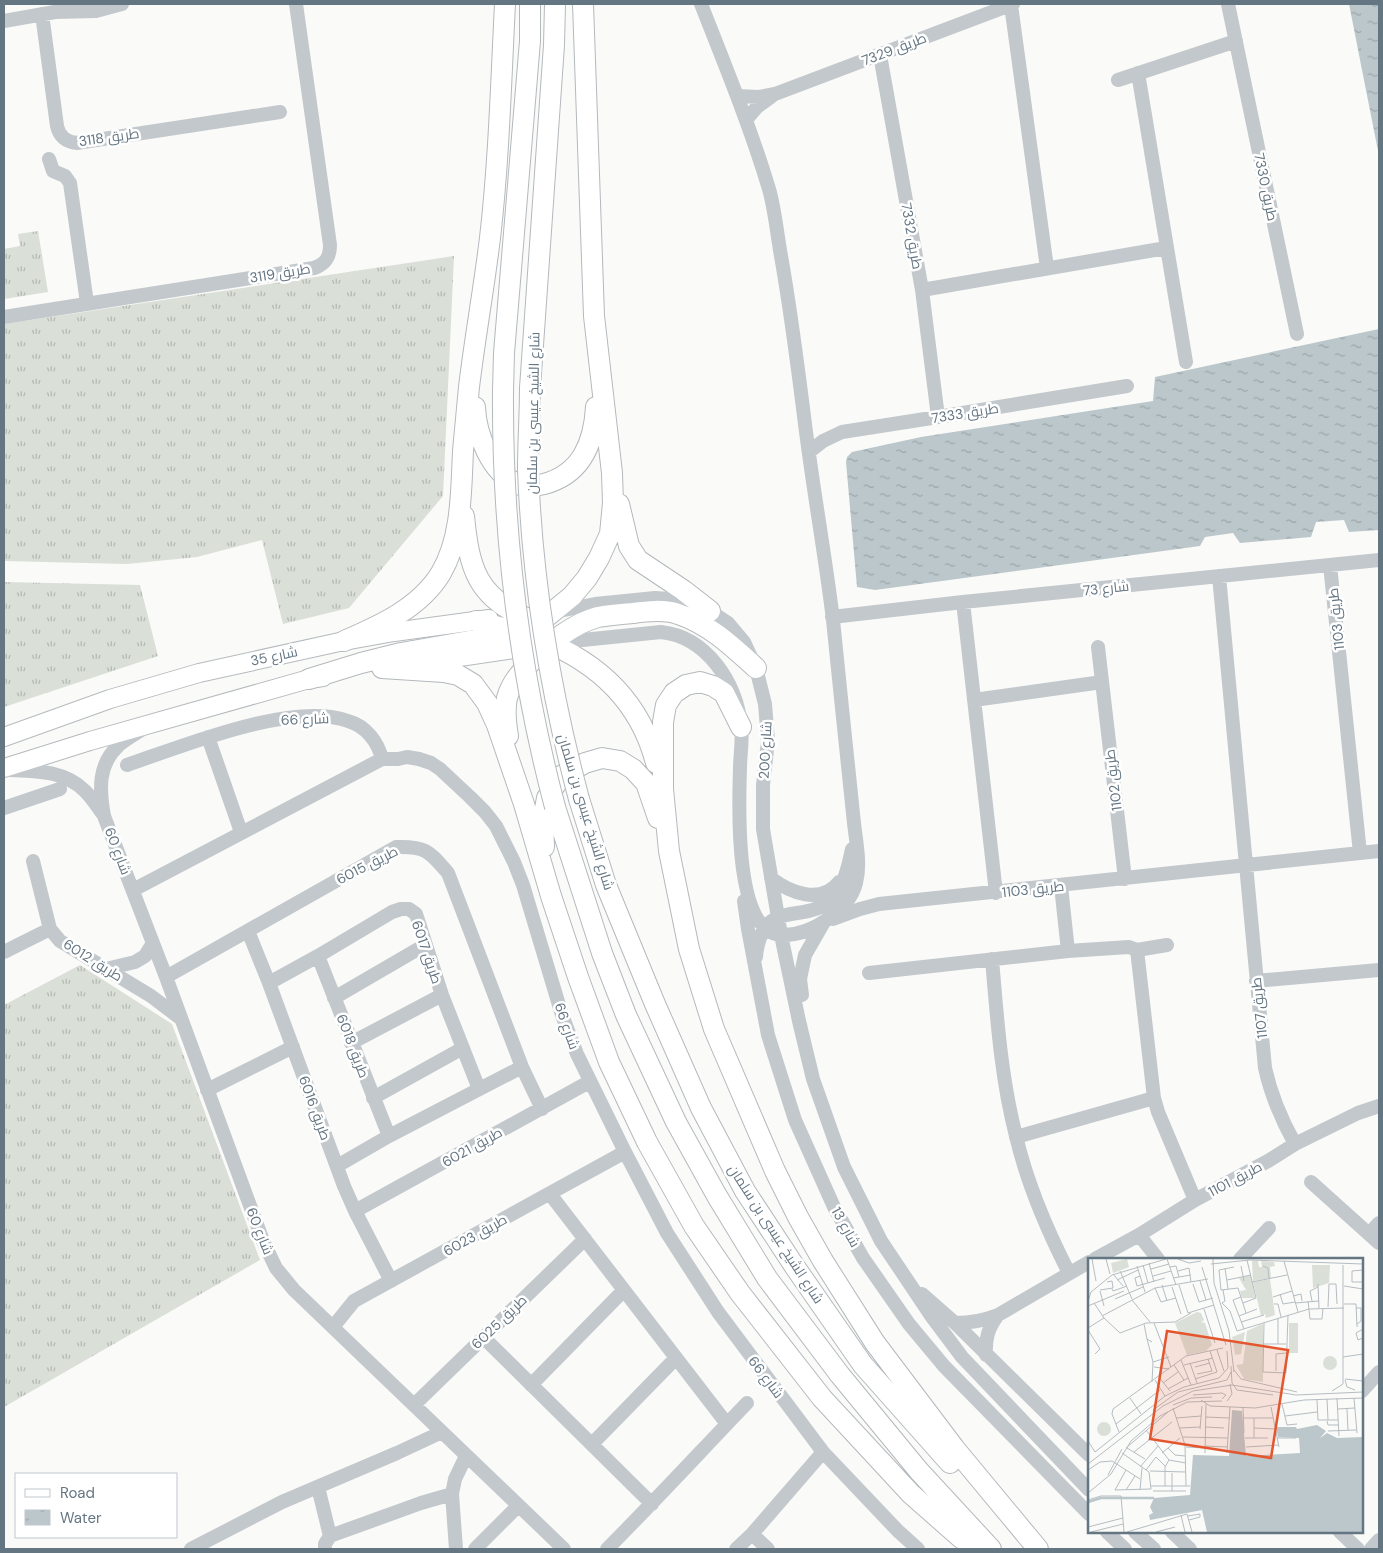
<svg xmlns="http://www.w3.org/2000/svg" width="1383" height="1553" viewBox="0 0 1383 1553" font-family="'DM Sans',Cairo,sans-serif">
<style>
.grass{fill:url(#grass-tufts)}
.water{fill:url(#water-ripples)}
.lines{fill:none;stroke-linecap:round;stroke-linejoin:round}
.major-casing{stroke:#b5babe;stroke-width:20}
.highway-casing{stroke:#b4b9bd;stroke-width:22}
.minor{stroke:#c3c8cc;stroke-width:14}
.major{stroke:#fff;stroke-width:18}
.highway{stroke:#fff;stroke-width:20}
.highway-bridge-casing{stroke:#b4b9bd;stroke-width:22;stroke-linecap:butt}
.highway-bridge{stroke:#fff;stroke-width:20}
.labels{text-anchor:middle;stroke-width:5;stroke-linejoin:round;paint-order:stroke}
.street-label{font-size:14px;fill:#657683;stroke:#fff}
.inset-river{fill:none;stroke:#bbc7cb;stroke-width:2.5}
.inset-road{fill:none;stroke:#b5bdc2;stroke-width:1}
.view{fill:#e4572e;fill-opacity:0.15;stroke:#e4572e;stroke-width:2.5}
.inset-edge{fill:none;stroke:#657683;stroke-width:2.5}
</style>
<defs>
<pattern id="grass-tufts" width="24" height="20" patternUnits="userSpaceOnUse" patternTransform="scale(1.25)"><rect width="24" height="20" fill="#dadfd7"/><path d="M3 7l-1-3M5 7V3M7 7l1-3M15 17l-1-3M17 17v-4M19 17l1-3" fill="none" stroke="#b4b9b4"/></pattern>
<pattern id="water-ripples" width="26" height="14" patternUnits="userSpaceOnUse" patternTransform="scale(1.25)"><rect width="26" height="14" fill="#bbc7cb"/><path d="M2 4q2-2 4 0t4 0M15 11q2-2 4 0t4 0" fill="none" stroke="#9ca6aa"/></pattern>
</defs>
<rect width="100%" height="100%" fill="#fafaf8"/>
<path class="grass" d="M38 231 48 292 4 299V249L20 246 18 234Z
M454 256 443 496 349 608 283 624 262 540 197 557 127 564 4 561V324Z
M4 582 140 585 158 656 4 707Z
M80 965 172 1024 260 1260 4 1407V1005Z"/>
<path class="water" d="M1349 4H1379V156Z
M1379 329V530L1349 532 1344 520 1316 522 1311 537 1240 543 1233 533 1205 537 1200 546 875 590 857 587 846 462 847 457 852 452 921 437 1153 401 1155 377Z"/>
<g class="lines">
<g class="major-casing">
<path id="major" d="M405 665 535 646
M4 737 110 699 199 673 344 641 394 632 489 619
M4 768 90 741 309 679 323 677"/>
</g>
<g class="highway-casing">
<path id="highway" d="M530 388 554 45 555 4
M503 391 504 353 530 41V4
M475 407C476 434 491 473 518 484 526 488 536 486 544 484 582 474 594 442 596 407
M619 504 629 546 638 560 683 590 710 611
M464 516C469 568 477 598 529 619
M476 621 511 630
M539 639C598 662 640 701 656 763
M344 641C379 626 420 608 441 573 462 537 461 492 463 451 465 430 467 409 469 387 475 337 484 288 490 238 499 160 501 82 505 4
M382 668 444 672 458 675 473 684 487 703 497 725 524 804 551 896 578 977 609 1062 647 1142 694 1226 740 1293 822 1398 911 1494 961 1538 977 1549
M309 679 361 663 401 653 521 632 539 623 572 596 587 578 599 558 610 534 613 503 612 473 594 316 583 4
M741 727 724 693 713 686 700 682 686 685 674 693 666 705 663 722V789L669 851 689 949 714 1029 775 1171 798 1217 823 1261 875 1343 955 1449 1038 1549
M508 736C506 724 504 711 507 698 511 683 521 672 532 661 551 642 572 624 598 617 609 615 621 614 633 613 647 611 664 609 678 614 709 624 733 647 756 668
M579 799 606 885 655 1004 701 1108 745 1191 795 1267 863 1365 950 1463
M555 807 602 953 626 1015 676 1122 717 1196 767 1278 840 1375 919 1471 991 1549
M544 847 543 819 547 798 561 776 585 763 602 758 620 761 633 769 646 783 658 818"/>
</g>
<path class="minor" d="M1228 4 1297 334
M1011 5 1047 268
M42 14 57 126C59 136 66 142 77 143L280 112
M4 21 55 12 96 11 122 4
M880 55 922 290 938 417
M1138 73 1186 362
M1118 80 1236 41
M737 96 759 97 775 94 1013 4
M746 120 757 107 772 96
M49 159 53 171 65 176 70 183 87 303
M922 290 1166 248
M4 317 314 268C326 264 330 257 330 245L296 4
M809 452 823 441 842 432 938 417 1127 386
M1330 565 1360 853
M1219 576 1265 1068C1271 1095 1281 1119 1295 1144
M963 602 996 893
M554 612 595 604 655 598 685 600 710 611 728 623 744 642 756 668 765 704 768 741 763 785V829L781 935 799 1021 813 1079 844 1167 881 1241 932 1317 962 1357 1089 1490
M832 617 963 602 1379 560
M553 643 661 632C707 637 737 683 741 727 743 741 740 755 740 768 739 802 733 933 782 935 810 936 849 911 856 883 861 864 856 842 854 823 850 784 846 746 842 708 839 678 836 649 833 620 825 554 813 489 805 424 798 368 791 312 781 256 777 234 775 210 769 189 750 126 725 65 701 4
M1098 647 1125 879
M974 700 1102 682
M143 729C135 734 126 739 119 745 98 764 99 789 104 816L166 977 263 1241 276 1268 294 1290 564 1549
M208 737 241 832
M127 765C183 746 292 701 348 721 366 726 378 742 382 759
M8 770C35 771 64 770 85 791 92 798 97 806 102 813
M4 808 60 789
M33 861 50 929 60 941 151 996 180 1018
M771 878C790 893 821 905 839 882
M1061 886 1068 951
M133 890 382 759H398L407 757 419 759 431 763 440 769 470 797 485 812 496 826 514 862 523 885 562 1015 577 1054 625 1152 667 1233 718 1312 823 1452 898 1531 918 1549
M744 901 748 929 768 1035 795 1120 834 1207 863 1258 909 1324 944 1366 1089 1514
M833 919 860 909 879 904 1379 851
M248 931 269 983 344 1186 355 1211 391 1281
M1137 950 1154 1098 1158 1112 1195 1200
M4 952 50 929
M318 956 389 1136
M756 957C757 944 762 924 777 918 789 912 803 914 815 909 818 908 823 907 826 905 843 892 848 868 852 849
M992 959C997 1018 1001 1078 1016 1136 1027 1183 1047 1230 1069 1273
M106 969 135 962 145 956 153 943
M869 973 1068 951 1129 947 1137 950 1167 945
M166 977 396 847C426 846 429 851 448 873L522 1067 542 1109
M1256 981 1379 970
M269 983 318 956 392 912 401 909H409L416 914 442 995 479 1089
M802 995 800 979 805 955 824 922
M334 998 425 945
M351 1043 442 995
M207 1090 293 1047
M373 1098 463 1048
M1016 1137 1154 1098
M337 1166 389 1136 522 1067
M1311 1182 1379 1243
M550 1194 727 1424
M355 1211 589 1082
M1369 1234 1379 1223
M1139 1235 1158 1259
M1095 1259 1139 1235 1195 1200 1268 1161 1295 1144 1358 1113 1379 1106
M1240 1259 1269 1228
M922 1294 955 1323 1089 1455
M955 1323C971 1323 983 1321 998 1315L1089 1262
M333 1327 354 1301 625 1152
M483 1337 652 1504
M986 1355C985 1339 988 1328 998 1315
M531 1385 624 1290
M1362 1391 1379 1372
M414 1405 585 1239
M592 1444 676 1358
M318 1487 330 1536 325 1544V1549
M1107 1532 1125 1549
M1135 1532 1154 1549
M1172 1532 1190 1549
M1340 1532 1358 1549
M752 1534 768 1549
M330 1536 421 1503 452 1494
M191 1549 282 1502 397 1453 442 1432
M456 1549 452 1494 455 1479 466 1456
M475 1549 518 1506
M607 1549C655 1501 700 1452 747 1403
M736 1549 752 1534 823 1452
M1371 1549 1379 1540"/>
<use href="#major" class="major"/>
<use href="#highway" class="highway"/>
<g class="highway-bridge-casing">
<path id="highway-bridge" d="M530 388C530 415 528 442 528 469 532 580 550 691 579 799
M503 391C502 532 519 671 555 807"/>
</g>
<use href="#highway-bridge" class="highway-bridge"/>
</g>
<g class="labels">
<g class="street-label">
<text transform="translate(894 49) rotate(-21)" y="5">طريق 7329</text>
<text transform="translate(109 137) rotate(-8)" y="5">طريق 3118</text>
<text transform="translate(1266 187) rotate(78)" y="5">طريق 7330</text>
<text transform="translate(912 236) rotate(80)" y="5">طريق 7332</text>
<text transform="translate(280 273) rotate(-9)" y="5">طريق 3119</text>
<text transform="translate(533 413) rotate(-89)" y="5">شارع الشيخ عيسى بن سلمان</text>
<text transform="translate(965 413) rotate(-9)" y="5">طريق 7333</text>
<text transform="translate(1106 588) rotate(-6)" y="5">شارع 73</text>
<text transform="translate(1336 619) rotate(-96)" y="5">طريق 1103</text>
<text transform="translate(274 656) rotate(-12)" y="5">شارع 35</text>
<text transform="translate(305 719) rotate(-2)" y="5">شارع 66</text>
<text transform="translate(765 750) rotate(-87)" y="5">شارع 200</text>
<text transform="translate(1113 780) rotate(-97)" y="5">طريق 1102</text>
<text transform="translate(586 812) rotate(73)" y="5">شارع الشيخ عيسى بن سلمان</text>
<text transform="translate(118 851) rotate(69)" y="5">شارع 60</text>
<text transform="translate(367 865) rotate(-27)" y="5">طريق 6015</text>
<text transform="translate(1033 889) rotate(-6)" y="5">طريق 1103</text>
<text transform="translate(427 952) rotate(71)" y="5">طريق 6017</text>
<text transform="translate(93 960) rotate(32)" y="5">طريق 6012</text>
<text transform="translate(1259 1008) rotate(-96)" y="5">طريق 1107</text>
<text transform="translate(567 1026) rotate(71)" y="5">شارع 66</text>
<text transform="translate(353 1046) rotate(69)" y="5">طريق 6018</text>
<text transform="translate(315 1108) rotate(70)" y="5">طريق 6016</text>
<text transform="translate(472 1147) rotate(-29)" y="5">طريق 6021</text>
<text transform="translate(1235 1179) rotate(-28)" y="5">طريق 1101</text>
<text transform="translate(846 1227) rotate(61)" y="5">شارع 13</text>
<text transform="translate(260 1231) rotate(68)" y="5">شارع 60</text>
<text transform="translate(776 1234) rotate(57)" y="5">شارع الشيخ عيسى بن سلمان</text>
<text transform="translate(475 1235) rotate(-29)" y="5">طريق 6023</text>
<text transform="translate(499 1322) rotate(-44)" y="5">طريق 6025</text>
<text transform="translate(766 1377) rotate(53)" y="5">شارع 66</text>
</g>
</g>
<g transform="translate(1088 1258)">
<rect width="275" height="275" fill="#fafaf8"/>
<path d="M164 3H170L171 9H174L173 3 186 4 187 8 182 9 183 20 165 23ZM224 7H242L241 25 225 30ZM163 17 167 40H154L152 33 158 32 151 20ZM182 21 187 57 178 60 177 56 173 58 165 24ZM109 54 113 55 116 62 113 64 117 65 124 87 118 93 99 97 87 65ZM174 66 175 67V124L156 121 148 107 155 106 159 73ZM157 74 153 96 147 97 144 79Z" fill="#dadfd7"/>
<path d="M39 1 41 9 25 15 23 5Z" fill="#dadfd7"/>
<path d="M201 65H210V95H201ZM235 105a7 7 0 1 1 14 0a7 7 0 1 1-14 0ZM9 171a7 7 0 1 1 14 0a7 7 0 1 1-14 0Z" fill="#dadfd7"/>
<path d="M144 152 154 153 158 198 212 195 211 180 190 179 188 169H208L209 171 229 167 238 173 232 180 239 175 249 180 275 179V274H119L114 252 62 262 61 257 65 255 62 249 66 240 102 237 105 197 141 198Z" fill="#bbc7cb"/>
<path class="inset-river" d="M0 244 13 240H66"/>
<path class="inset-road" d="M4 1 8 23M18 1 22 16M79 1 88 27M90 1 101 5 113 3M125 1 126 25 141 73 146 114M196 3 210 54M61 5 66 24M123 6 162 2 275 6M55 7 60 25M49 8 57 34M153 8 156 23M175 8 180 10 181 21M82 9 88 8 91 19M114 9 138 87M146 9 131 12 133 32 150 30 158 55M137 10 140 31M63 11 81 6M275 12 264 13V24H275M32 13 44 41M90 13 101 10 103 24M25 16 35 28M52 18 47 20 49 28 77 20M65 18 83 13M85 20 103 17M29 22 50 12M139 22 163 17M112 23 118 42M164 24 199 17M105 26 111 44 125 40M230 26 231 50M74 27 79 43M91 27 100 55 126 47M256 28 275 31M84 29 93 56M67 30 73 44 88 40M24 31 25 33 39 28M12 32 25 30 24 23 19 24M135 32 137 43 134 45 142 53 149 73 221 51 256 50M12 33 16 48M192 36 195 46 207 44M205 38 213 36 214 43M153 39 145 42 156 71M185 39 204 33M27 41 55 29M44 42 62 64M0 43 3 34 24 17 78 1M220 43 222 61H234L235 50M224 43 222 33 230 29M6 45 16 60 32 75 58 65 87 64 103 55M155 45 168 40 159 2M207 45 231 43M186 46H190L193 59M256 46H268L269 69M0 48 36 33M240 49 241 26H248L249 46M268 50H273V63L269 66M116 51 127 85M14 58 67 30 120 21M151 58 169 51M153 64 176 57M66 65 83 109M176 65 175 114 198 115 200 57M56 66 59 81 64 84M0 70 16 60M275 71 268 75 270 82 275 80M0 72 12 91 7 96M59 81 65 104M175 86H198M190 86V60M129 92 136 113M255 99 275 96M93 102 103 127M102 105 109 125M86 107 96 122M96 107 125 100M143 108 144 125 149 132 185 137M66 109 81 111M107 109 122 105M146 112 153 121 209 134M188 113V96L198 95M109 116 124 113 120 101M71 119 82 133M107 121 129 114 122 93M257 121 275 123M67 122 77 138M257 122 259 129 267 132M64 124 65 104 81 99M75 125 90 114M80 131 100 120M244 133 255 126V7M105 137 134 135 138 137 134 141M42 140 53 156M249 140 251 178M266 140 269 175M239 141 240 162M113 142 122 148 167 150 216 142 275 140M229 142 230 162H250M139 143 144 136 142 126M194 146 199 167 209 166M85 147 103 140 124 139M183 149 191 189M85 150 97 187 98 228M155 150 156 175M250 151 267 150M259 151 260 172M65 152 90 134 139 122 143 114M197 158 229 154M118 159 141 160M88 160 113 158M156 160H185M166 160V180M239 163 240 167H251M28 166 72 132M118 169 136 170M92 170 112 169M166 170 187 171M112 171 114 148M58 172 81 202 98 205M240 173 268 172M31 174 24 156 25 151 98 98 135 90M95 179 140 180M157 180H180M189 180H208M0 183 7 194 77 138 96 129 131 120 140 110 139 93M117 188 140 189M98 189 117 190M158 189 191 187M38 190 80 154M39 190 57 201M80 190 87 197 97 198M46 194 84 164M34 195 61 214 63 231 27 232 38 212M74 195 92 180M117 195 118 146M139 195 142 149M0 206 75 148 105 133 144 127 208 137 275 134M52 209 70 188M0 212 12 204 24 203 52 221M58 212 68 199 77 208M62 213 98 214M84 215V233M20 217 34 191M63 228H102M77 228V209L81 202M38 232 47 218M52 232 54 210M65 233H98M0 235 23 216 43 183 72 158 99 144 134 143M0 242 13 238H33L36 274M93 257 97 274M100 258 112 256V259L101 262M0 269 35 260M3 274 35 266M39 274 99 256 104 274M68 274 87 269"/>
<path class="view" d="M79 73 200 92 183 200 62 181Z"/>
<rect width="275" height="275" class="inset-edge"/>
</g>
<rect width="1383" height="1553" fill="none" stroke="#657683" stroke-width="10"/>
<rect x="15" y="1473" width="162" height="65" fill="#ffffff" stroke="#c1c8cd"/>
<rect x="25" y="1489" width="25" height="8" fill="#ffffff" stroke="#c1c8cd"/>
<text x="60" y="1498" font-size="15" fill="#657683">Road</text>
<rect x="25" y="1510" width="25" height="15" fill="url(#water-ripples)" stroke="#c1c8cd"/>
<text x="60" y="1523" font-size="15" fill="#657683">Water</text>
</svg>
